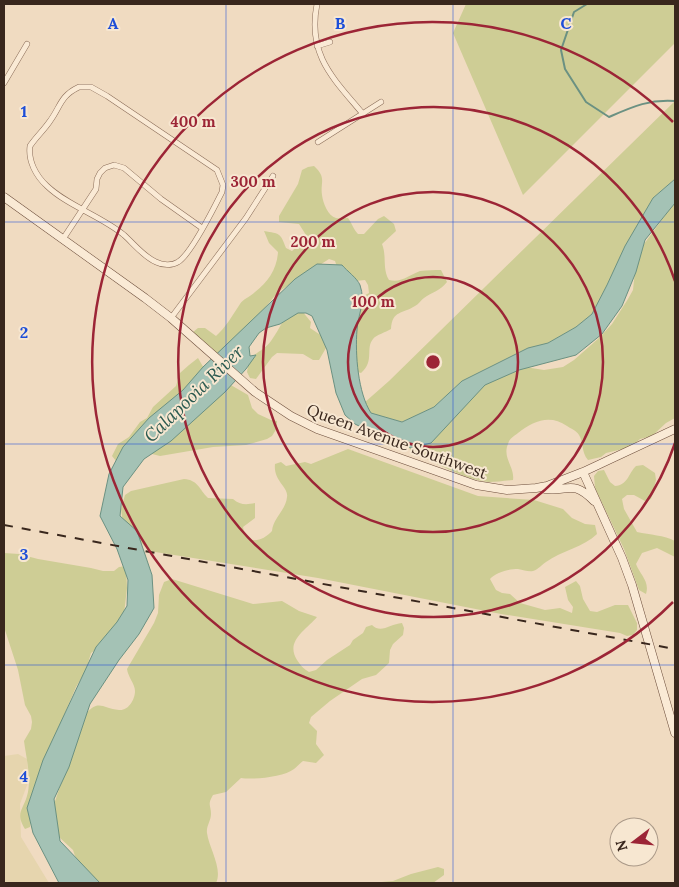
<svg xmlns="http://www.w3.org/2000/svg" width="679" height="887" viewBox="0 0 679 887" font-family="Lora,serif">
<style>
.farmland{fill:#e6d5ae}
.green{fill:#cecd95}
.water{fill:#a4c2b5;stroke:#6b9182}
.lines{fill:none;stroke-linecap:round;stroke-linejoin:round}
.stream{stroke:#6b9182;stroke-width:2}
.street-casing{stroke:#8a6c58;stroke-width:6}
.secondary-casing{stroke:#6c4d3b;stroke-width:9}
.street{stroke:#faead5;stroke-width:5}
.secondary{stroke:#faead5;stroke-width:8}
.rail{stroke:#39271d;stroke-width:2;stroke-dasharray:9 9;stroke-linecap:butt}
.grid{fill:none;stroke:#1d4ed8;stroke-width:1;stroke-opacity:0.55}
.ring{fill:none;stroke:#9c2536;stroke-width:2.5}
.labels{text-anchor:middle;stroke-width:4;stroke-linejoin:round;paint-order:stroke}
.street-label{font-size:16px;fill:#39271d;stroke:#f7e7d1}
.water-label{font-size:18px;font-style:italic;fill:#2b5a50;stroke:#f7e7d1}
.grid-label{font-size:16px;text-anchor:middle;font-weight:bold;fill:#1d4ed8;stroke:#f7e7d1;stroke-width:4;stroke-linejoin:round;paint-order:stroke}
.centre{fill:#9c2536;stroke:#f7e7d1;stroke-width:2.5}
.ring-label{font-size:15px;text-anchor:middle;font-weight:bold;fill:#9c2536;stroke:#f7e7d1;stroke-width:4;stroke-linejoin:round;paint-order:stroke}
</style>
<rect width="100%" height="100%" fill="#f0dbc1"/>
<path class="farmland" d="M18 754 27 759 29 780 20 804 21 837 49 883H4V756Z"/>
<path class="green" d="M466 4H675V43L523 195 453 33Z
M675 101V179L653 198 592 314 576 327 548 343 528 348 462 381 434 407 402 422 370 413 364 403 389 381Z
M314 166C327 178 320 182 322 195 323 203 328 216 336 218 339 219 344 218 348 218 352 223 353 229 358 234H364L378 219 384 216 394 224 396 231 382 244C387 256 382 269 389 280 402 283 409 275 420 271 427 270 435 270 441 270L447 282C440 291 432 292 424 298 421 300 419 304 415 306 403 314 392 310 391 329 385 333 377 334 373 339 365 349 375 361 361 373L355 371 356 300 369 293 368 285 365 280 355 281 339 273 335 261 329 259 278 292 259 315 217 355 197 338 193 332 198 328H205L216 336C226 327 232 316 240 304 243 299 250 297 255 292 268 282 277 269 278 252L269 243 264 231C280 234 280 232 286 248L292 251 303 241 306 235 299 224 279 222V216L298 184 302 170 308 167Z
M675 202V418L666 423 652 436 640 439 631 447 606 453 601 457 588 460C581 452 584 443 579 435 576 430 571 429 567 426 550 414 533 421 518 433 514 436 509 439 508 444 502 458 515 467 513 480 505 481 496 482 489 482 465 480 432 461 411 451L407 445 420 446 432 442 442 426 487 383 525 367 544 370 563 367 574 360 599 338 612 324 628 299 633 290 635 271 644 244Z
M302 311 311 322 310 328 322 336 326 348 319 360H313L303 354 277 353 272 357 256 379 250 378 247 372 249 359C256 353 266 348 271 341 283 325 280 317 302 311Z
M198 358 205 370 248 395 252 408 258 414 271 420 277 421V428L272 436 267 439 246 445 213 447 160 456 148 453 116 461 112 456 118 444 129 437 140 422 147 418 153 407 176 386 180 373 189 365Z
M348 449 478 496 534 500 563 509 572 518 585 524 595 525 597 534C584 547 561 551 546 562 541 565 539 569 533 571 528 572 524 570 518 569 509 569 496 572 490 579L496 590 502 593 510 594 520 603 545 610 560 608 572 613 573 607 568 600 565 587 576 581 580 586 583 599 590 611 597 612 615 605H628L637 623V630L633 635 627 636 620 633 501 614 318 578 149 551 123 523 121 509 125 495 131 491 184 479C198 480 199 489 208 498L233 499C240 505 246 505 255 503V518L243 527C246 546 262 542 272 531 273 518 286 510 287 497 289 487 273 481 275 464L281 462 286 466 305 462 311 464Z
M643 465 655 473 656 480 651 499 645 501 634 495H627L622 499 624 509 637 532C650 535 664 535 675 541V557L657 548 642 553 636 564C640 575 650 581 646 594L639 590 624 549 595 488 594 476 598 471 604 470 610 482 615 486C628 485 628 474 636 466Z
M4 553 19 554 38 559 91 568 103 571H114L119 567 126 566 127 588 124 614 101 646 91 653 86 670 76 687 65 713 32 808 30 827 25 829C15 813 23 810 27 796 32 779 26 757 24 741L31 729 32 722 31 716 25 705 18 670 4 627Z
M172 579 253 604 282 601 299 611 317 617C306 630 285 641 297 660 301 666 304 669 309 672L316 670 327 660 350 645 353 640 363 633 366 627 372 625C381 634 390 624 402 623L404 628 403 635 393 644 390 650 389 663 376 675 362 679 330 701 311 717 309 723 317 731 316 744 324 755 316 763 303 761C299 764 297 767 294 769 284 777 253 780 241 778L226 792 213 795C207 805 211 805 211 814 211 821 206 826 207 833 209 848 223 869 216 883H105L92 882 75 856 73 850 59 837 51 813 84 716C98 698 102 708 119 710 128 711 135 700 135 691 135 684 128 677 127 669L154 623 158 613 159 595 164 582Z
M438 867 444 869V875L433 883H370L393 881 411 874Z"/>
<path class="water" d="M675 179V203L645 240 636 272 622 306 602 334 576 355 519 370 485 385 431 443 411 448 381 437 355 424 345 415 336 393 327 350 312 316 306 313H298L280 324 266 328 259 333 249 347 250 356 256 355 246 369 225 392 171 441 144 459 123 487 120 516 137 531 152 575 154 608 139 634 119 660 90 704 69 767 54 799 60 841 100 883H59L33 833 27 808 43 760 96 647 117 622 127 606 128 580 117 549 100 516 109 474 123 447 149 418 183 390 203 367 295 279 317 264 342 265C347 271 357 278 360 285 366 303 358 313 357 330 355 354 358 393 371 413L402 422 434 407 462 381 528 348 548 343 576 327 592 314 607 285 625 246 653 198Z"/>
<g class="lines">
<path class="stream" d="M587 4 574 12 561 50 565 69 586 102 609 117C632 107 649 99 675 101"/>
<g class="street-casing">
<path id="street" d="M317 4C307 55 333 78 363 114
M317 46 330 42
M4 83 27 44
M79 87H91L107 96 217 170 223 185 222 192C215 206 190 255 178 262 172 266 162 265 156 262 144 257 134 244 124 235 101 216 68 206 47 186 36 176 28 161 30 146 36 137 44 130 50 121 61 106 60 96 79 87Z
M318 142 381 102
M63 239 96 189 97 179 100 173 105 168 114 165 124 168 161 199 202 228
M171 318 246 218 273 176"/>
</g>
<g class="secondary-casing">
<path id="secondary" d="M4 197 145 298 171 318 255 392 291 416 317 429 476 485 507 490 536 488 547 486 583 472 675 429
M583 472 622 558 632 585 675 733
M545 489C569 492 572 479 594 501"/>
</g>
<use href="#street" class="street"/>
<use href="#secondary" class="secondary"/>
<path class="rail" d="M4 525 675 649"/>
</g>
<path class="grid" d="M226 4V883M453 4V883M4 222H675M4 444H675M4 665H675"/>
<g class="ring">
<circle cx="433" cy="362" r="85"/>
<circle cx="433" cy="362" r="170"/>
<path d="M675 443A255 255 0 1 1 675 281"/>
<path d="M673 602A340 340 0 1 1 673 122"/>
</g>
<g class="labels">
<g class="street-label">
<text transform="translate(397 441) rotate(20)" y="6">Queen Avenue Southwest</text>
</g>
<g class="water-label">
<text transform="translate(194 394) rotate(-44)" y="6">Calapooia River</text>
</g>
</g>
<g class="grid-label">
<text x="113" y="29">A</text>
<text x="340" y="29">B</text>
<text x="566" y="29">C</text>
<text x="24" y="117">1</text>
<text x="24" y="338">2</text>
<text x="24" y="560">3</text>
<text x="24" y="782">4</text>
</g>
<circle cx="433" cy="362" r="8" class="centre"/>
<g class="ring-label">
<text x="193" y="127">400 m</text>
<text x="253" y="187">300 m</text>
<text x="313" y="247">200 m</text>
<text x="373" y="307">100 m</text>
</g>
<rect width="679" height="887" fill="none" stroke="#39271d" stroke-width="10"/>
<g transform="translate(634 842) rotate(254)"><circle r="24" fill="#f7e7d1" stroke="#ab9a89"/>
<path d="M0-4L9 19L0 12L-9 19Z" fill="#9c2536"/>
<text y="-8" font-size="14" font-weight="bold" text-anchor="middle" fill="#39271d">N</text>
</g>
</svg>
